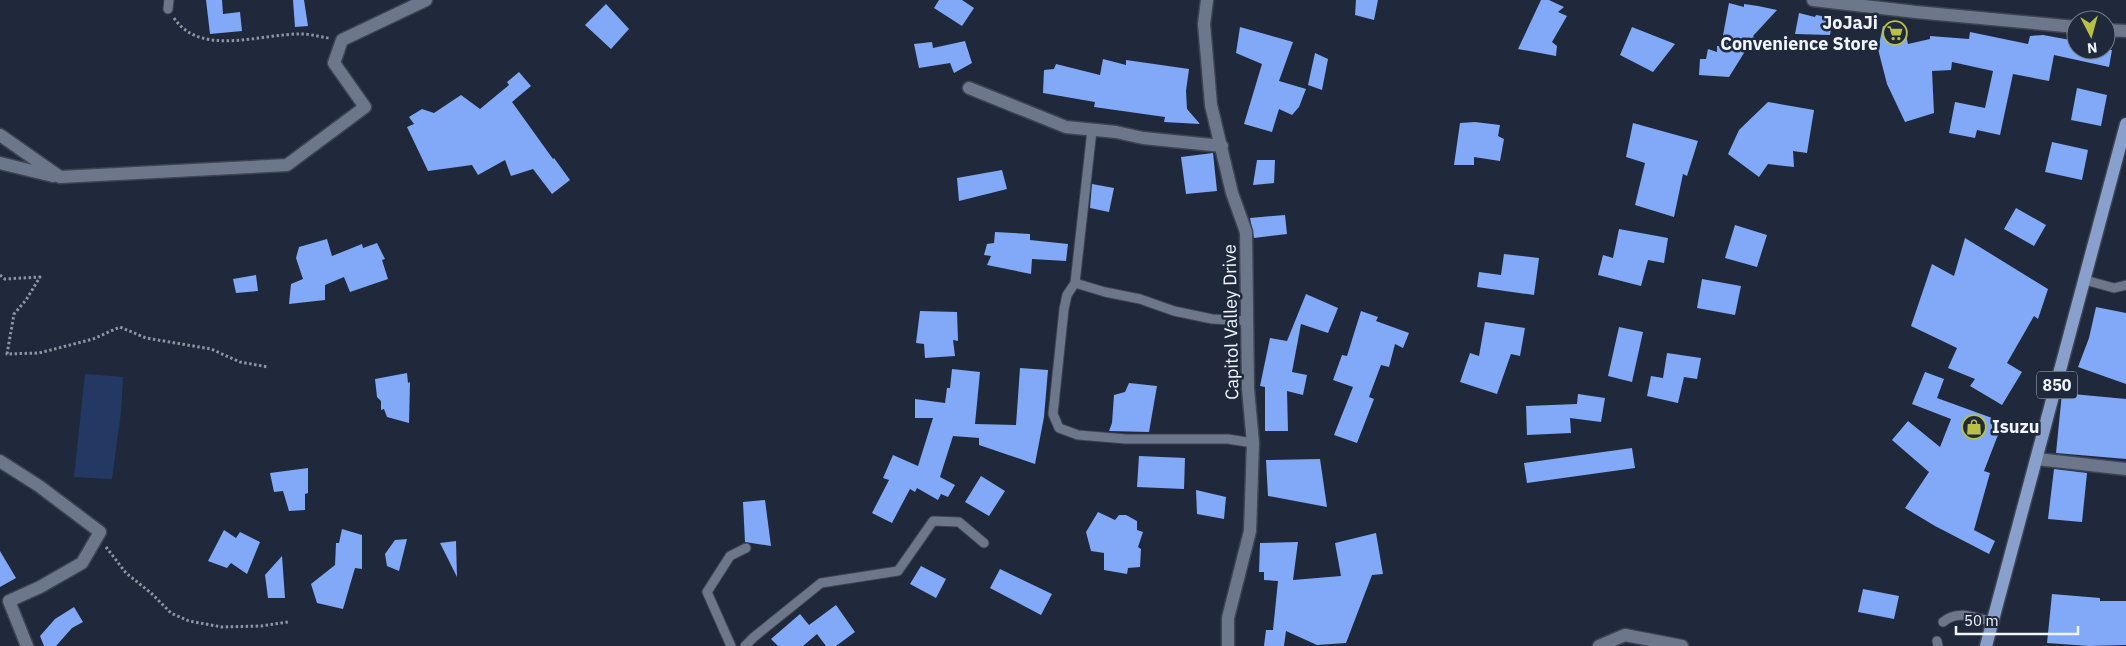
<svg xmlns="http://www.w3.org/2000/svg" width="2126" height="646" viewBox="0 0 2126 646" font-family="'IBM Plex Sans',sans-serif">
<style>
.green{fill:#233963}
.building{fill:#81a9f7}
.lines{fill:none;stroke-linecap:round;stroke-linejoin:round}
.service-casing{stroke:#3d4453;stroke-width:11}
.minor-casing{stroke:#3d4453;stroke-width:15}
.tertiary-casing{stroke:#3d4453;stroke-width:15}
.primary-casing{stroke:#3d4453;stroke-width:15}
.path{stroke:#8c93a1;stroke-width:3;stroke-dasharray:2.5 2.5;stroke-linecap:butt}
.service{stroke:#6c778c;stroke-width:9}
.minor{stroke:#6c778c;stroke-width:12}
.tertiary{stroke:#6c778c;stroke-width:12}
.primary{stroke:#89a0cc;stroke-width:12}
.labels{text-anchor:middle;stroke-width:5;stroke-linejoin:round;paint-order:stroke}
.shield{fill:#20293b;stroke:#b2b8c4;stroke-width:1}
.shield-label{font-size:16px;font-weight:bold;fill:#f0f5ff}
.poi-label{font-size:18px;font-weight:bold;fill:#f0f5ff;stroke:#20293b;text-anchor:end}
.street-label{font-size:18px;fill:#f0f5ff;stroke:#20293b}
</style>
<rect width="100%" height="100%" fill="#20293b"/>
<path class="green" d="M85 374 123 377 121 412 112 479 74 477Z"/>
<path class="building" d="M206 0H222L223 14 240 12 242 31 210 34Z
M293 0H304L308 26 295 27Z
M939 0H962L974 8 962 26 934 8Z
M1356 0H1378L1374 20 1355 15Z
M1541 0H1549L1564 7 1558 12 1567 16 1552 42 1557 46 1556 56 1518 49Z
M1729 3 1744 7V4L1758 6 1777 10 1753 36 1754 37 1729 77 1699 75 1700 59H1706L1708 49 1717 52V46H1721Z
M606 4 629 29 611 49 585 25Z
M1799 13 1815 17 1816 15 1833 18 1830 35 1795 34Z
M1883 26 1905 30 1908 44 1930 39V36L1969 39 1970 32 2028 44 2030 36 2043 35 2076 41V50H2112L2109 67 2054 55 2049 81 2013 74 2000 135 1977 130 1975 138 1949 133 1955 102 1985 108 1993 71 1952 62 1951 70 1932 71 1934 113 1905 122 1887 84 1878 49Z
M1240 27 1293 42 1279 81 1306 89 1299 107 1292 115 1279 109 1272 132 1244 124 1262 64 1236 53Z
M1632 27 1675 44 1653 72 1620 55Z
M965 41 972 63 954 73 950 63 919 68 914 44 932 42 933 48Z
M1315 53 1328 59 1322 90 1308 85Z
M1103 59 1126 65V60L1189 69 1186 91 1187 109 1200 124 1164 122 1165 117 1094 107 1095 102 1043 93 1044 70 1054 69 1056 64 1100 75Z
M519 72 531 86 512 102 553 159 554 158 570 180 552 194 533 169 511 176 505 160 478 175 472 165 428 171 407 127 414 124 409 117 422 109 434 113 461 95 480 109 509 85 507 82Z
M2077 88 2107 95 2101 126 2071 120Z
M1768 102 1814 110 1807 153 1793 151 1794 167 1768 164 1759 177 1728 154 1739 130Z
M1475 122 1500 125 1498 136 1504 139 1500 161 1474 157V165H1454L1460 123Z
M1633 123 1698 141 1687 176 1683 174 1674 217 1635 205 1645 163 1626 157Z
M2052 142 2088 150 2082 180 2045 172Z
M1213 153 1217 191 1186 194 1181 157Z
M1257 160H1275L1274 183 1253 185Z
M1002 170 1007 189 959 201 957 178Z
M1092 184 1114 188 1109 212 1090 208Z
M2016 208 2046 225 2034 246 2004 229Z
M1285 215 1287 234 1254 238 1250 218Z
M1735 225 1767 235 1757 267 1725 258Z
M1619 229 1668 238 1664 263 1648 260 1641 286 1598 275 1603 255 1613 258Z
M995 232 1030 234V240L1068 244 1066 261 1032 259 1031 274 987 265 991 256 984 255 987 244 994 243Z
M1965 238 2048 289 2038 319 2034 316 2007 363 2022 372 2002 405 1970 386 1975 379 1948 368 1957 348 1911 326 1932 264 1954 276Z
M327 239 332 256 362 244 363 248 377 243 385 259 382 260 388 279 350 292 344 277 325 285V300L289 304 291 284 303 279 296 258 299 247Z
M1504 254 1539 258 1534 295 1477 287 1479 272 1501 275Z
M256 275 258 291 236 293 233 279Z
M1702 279 1741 286 1735 315 1697 308Z
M1306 294 1338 308 1328 333 1301 324 1292 372 1307 375 1303 395 1287 391 1288 431H1265V387L1260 386 1270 338 1287 341Z
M2096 307 2126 313V384L2078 367 2089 338Z
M920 311 957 312 958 341 953 340 955 356 925 358 924 344 916 343Z
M1361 311 1378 317 1376 321 1409 333 1403 348 1395 344 1389 367 1381 365 1369 397 1374 399 1357 443 1334 435 1353 387 1333 380 1342 355 1347 356Z
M1485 322 1525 328 1520 356 1511 354 1497 394 1460 382 1470 353 1479 356Z
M1619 327 1643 332 1632 382 1608 376Z
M1667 353 1701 358 1697 379 1684 377 1678 403 1647 396 1651 376 1663 378Z
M1020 368 1048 370 1044 417 1035 464 979 445V438L953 436 940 477 955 485 948 497 941 494 938 500 917 488 915 492 910 489 892 523 872 513 889 480 883 478 893 455 918 466 933 418H915V399L945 403 947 388H950L952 369 980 372 975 424 1016 425Z
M1925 372 1944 379 1937 398 2003 422 1984 471 1990 473 1974 530 1995 541 1989 554 1935 526 1905 508 1929 472 1892 440 1908 421 1940 447 1951 419 1912 404Z
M407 373 408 383 410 382 409 423 387 417 384 409 381 410V401L377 397 375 379Z
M1129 383 1157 386 1149 432 1109 431 1112 423 1114 395 1125 392Z
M2062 393 2126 399V459L2056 453Z
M1578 394 1605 398 1601 422 1570 418 1571 433 1527 435 1526 406 1577 404Z
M1632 448 1635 468 1527 483 1524 463Z
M1139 456 1185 458 1184 489 1137 487Z
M1320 459 1327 507 1268 496 1266 460Z
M308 468V493L305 494V510L289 511 283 491 274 492 270 473Z
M2054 469 2087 473 2082 522 2048 519Z
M981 476 1005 491 989 516 965 502Z
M1196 490 1226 497 1224 519 1197 514Z
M765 500 771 546 745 542 743 502Z
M1098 512 1115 520 1119 515H1126L1137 521V530L1143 532 1138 547 1141 549 1140 567 1128 568 1127 574 1104 570V553L1091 551 1086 532Z
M342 529 362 535V569L355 568 343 609 317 603 311 584 335 565 336 543H339Z
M224 530 236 538 240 532 260 542 247 574 231 563 227 568 208 561Z
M1376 533 1383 574 1372 575 1346 643 1317 645 1286 631 1284 646H1264L1266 630H1273L1278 581 1264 580V572H1259L1260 543 1298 542 1293 580 1341 576 1335 543Z
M407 539 399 571 387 566 385 554 395 540Z
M456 541 457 577 440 543Z
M0 551 16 578 0 587Z
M282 556 285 598H268L265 575Z
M921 566 946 579 936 598 910 584Z
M1000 569 1052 594 1041 615 990 588Z
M1863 589 1899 596 1894 619 1858 612Z
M2052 594 2100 598V601H2126V645L2089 646 2047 643Z
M836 605 855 632 836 646H826L817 634 803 646H778L771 639 800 614 809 625Z
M74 607 83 622 72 628 56 646H44L40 636 55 619Z"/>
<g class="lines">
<g class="service-casing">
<path id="service" d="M168 9 169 0
M2085 280 2114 288 2126 285
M1075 283 1092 130
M1248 321 1212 319 1174 311 1140 299 1105 292 1075 283 1067 295 1064 309 1053 414 1059 428 1078 435 1126 439H1228L1253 443
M1943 622C1958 609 1976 618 1993 622
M1937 641 1938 646
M731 646 707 592 730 556 746 548
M745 646 754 637 821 583 898 571 933 521 959 522 984 543"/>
</g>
<g class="minor-casing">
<path id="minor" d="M1207 0 1204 24 1211 105 1232 193 1246 232 1248 389 1253 443 1250 531 1228 618V646
M969 88 1066 127 1116 132 1143 138 1222 146
M0 135 60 177 287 165 365 107 334 63 342 40 426 0
M0 163 53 176
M2037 459 2126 469
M0 461 39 486 100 532 82 563 40 587 9 601 27 646
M1599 646 1625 635 1682 646"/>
</g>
<g class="tertiary-casing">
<path id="tertiary" d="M1813 0 1916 12 2076 27
M2106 30 2126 31"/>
</g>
<g class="primary-casing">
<path id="primary" d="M1986 646 2126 124"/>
</g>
<path class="path" d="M174 18C201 58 262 33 302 34 311 34 320 37 329 38
M0 275 5 279 40 277 26 300 14 314 7 354 39 353 93 339 120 327 146 338 211 349 240 362 268 367
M106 547 126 573 151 593 171 613 189 621 222 627 261 626 288 622"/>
<use href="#service" class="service"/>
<use href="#minor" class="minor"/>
<use href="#tertiary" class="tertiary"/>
<use href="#primary" class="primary"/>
</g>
<defs>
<g id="supermarket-ring" transform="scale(1.25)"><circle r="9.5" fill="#20293b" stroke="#b8c146" stroke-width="1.5"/><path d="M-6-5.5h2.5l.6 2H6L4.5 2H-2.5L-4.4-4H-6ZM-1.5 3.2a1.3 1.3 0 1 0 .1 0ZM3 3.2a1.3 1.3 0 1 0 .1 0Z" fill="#b8c146"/></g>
<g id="shop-ring" transform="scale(1.25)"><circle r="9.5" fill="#20293b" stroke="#b8c146" stroke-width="1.5"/><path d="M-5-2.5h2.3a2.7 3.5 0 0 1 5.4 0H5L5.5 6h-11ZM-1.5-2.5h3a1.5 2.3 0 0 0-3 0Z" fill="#b8c146"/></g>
</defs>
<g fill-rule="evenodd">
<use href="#supermarket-ring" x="1895" y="33"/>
<use href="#shop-ring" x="1974" y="427"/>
</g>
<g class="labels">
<rect class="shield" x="2037" y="371.5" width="40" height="27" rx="4"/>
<g class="shield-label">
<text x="2057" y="391">850</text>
</g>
<g class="poi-label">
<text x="1878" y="29">JoJaJi<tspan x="1878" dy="21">Convenience Store</tspan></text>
<text x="1992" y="433" text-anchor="start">Isuzu</text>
</g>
<g class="street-label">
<text transform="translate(1231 322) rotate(-91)" y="6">Capitol Valley Drive</text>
</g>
</g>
<g transform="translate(2091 35) rotate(174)"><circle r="24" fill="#20293b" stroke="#737b89"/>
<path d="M0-4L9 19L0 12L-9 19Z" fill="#b8c146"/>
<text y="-8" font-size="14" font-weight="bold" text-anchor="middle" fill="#f0f5ff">N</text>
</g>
<path d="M1956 626v8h122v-8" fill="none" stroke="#f0f5ff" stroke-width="2.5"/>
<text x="1964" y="626" font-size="15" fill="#f0f5ff" stroke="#20293b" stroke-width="4" paint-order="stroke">50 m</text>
</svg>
